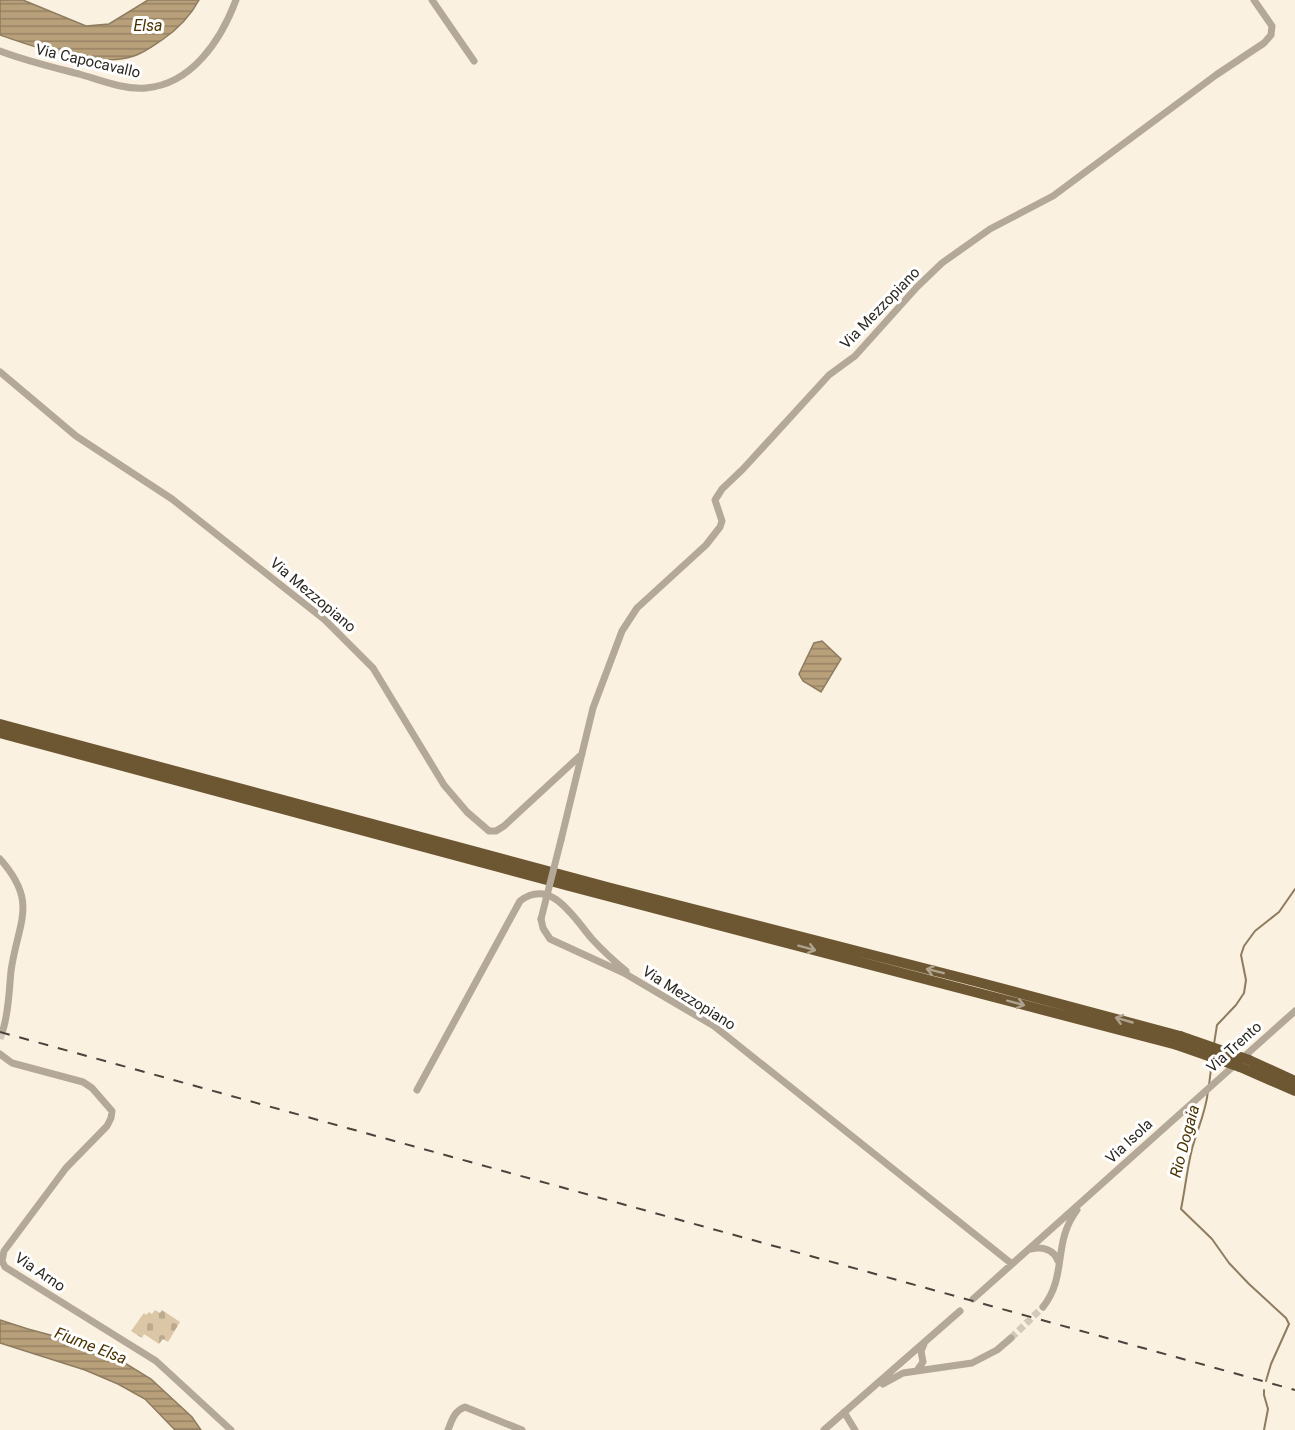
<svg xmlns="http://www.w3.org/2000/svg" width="1295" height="1430" viewBox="0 0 1295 1430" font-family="Roboto,sans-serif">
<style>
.cemetery{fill:url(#cemetery-stones)}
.water{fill:url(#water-rules);stroke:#8e7c60;stroke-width:1.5}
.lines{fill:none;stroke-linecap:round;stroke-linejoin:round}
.stream{stroke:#8e7c60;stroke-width:2}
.minor-tunnel{stroke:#d2c9ba;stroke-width:7;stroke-dasharray:7 3.5;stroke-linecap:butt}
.minor{stroke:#b4a998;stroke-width:7}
.highway{stroke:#6d5733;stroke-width:10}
.rail{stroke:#48433b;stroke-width:2;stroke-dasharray:10 10;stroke-linecap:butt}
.minor-bridge{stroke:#b4a998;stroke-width:7}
.highway-bridge{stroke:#6d5733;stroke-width:10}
.oneway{stroke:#afa38f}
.labels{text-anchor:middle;stroke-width:6;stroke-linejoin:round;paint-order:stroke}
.street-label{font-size:15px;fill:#2c2822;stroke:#fff}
.water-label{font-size:16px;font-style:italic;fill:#4b3200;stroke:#fff}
</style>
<defs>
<pattern id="cemetery-stones" width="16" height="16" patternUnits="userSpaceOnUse" patternTransform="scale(1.5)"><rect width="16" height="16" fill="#dbc6a6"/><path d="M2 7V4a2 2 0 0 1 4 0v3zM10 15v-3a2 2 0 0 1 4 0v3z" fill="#bcaa8f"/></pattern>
<pattern id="water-rules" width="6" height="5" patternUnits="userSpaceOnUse" patternTransform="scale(1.5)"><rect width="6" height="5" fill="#b8a07a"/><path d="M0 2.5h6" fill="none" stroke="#968264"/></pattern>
</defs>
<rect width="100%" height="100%" fill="#fbf1e0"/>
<path class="cemetery" d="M155 1310 160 1313 162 1310 180 1322 168 1342 163 1339 159 1344 144 1334 142 1338 131 1331 144 1313 146 1315 149 1312 152 1314Z"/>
<path class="water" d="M0 0H23L86 26 109 24 148 0H199C190 17 178 29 162 40 153 46 144 53 134 56 95 69 37 48 0 35Z
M822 641 841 659 821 692 803 681 799 674 814 643Z
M0 1320 28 1329 102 1349 151 1379 192 1417 201 1430H175L145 1399 118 1384 85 1370 0 1343Z"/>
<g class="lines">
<path class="stream" d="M1214 1044 1217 1025 1236 1005 1244 993 1246 980 1241 955 1244 946 1255 931 1279 912 1295 889
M1209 1085 1212 1061
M1208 1091C1206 1112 1197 1130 1192 1149 1187 1169 1185 1190 1181 1209L1212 1239 1229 1263 1249 1284 1286 1318 1289 1324 1271 1364 1266 1381
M1264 1430 1268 1409 1264 1395V1390"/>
<path class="minor-tunnel" d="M0 1039 3 1030
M1011 1338 1043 1307"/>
<path class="minor" d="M432 0 474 61
M0 51C26 61 52 67 79 74 100 80 124 90 146 88 192 84 221 40 236 0
M0 372 76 436 172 499 325 620 373 668 444 785 467 812 489 831H496L504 826 582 754
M561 840 593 708 622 631 637 608 706 545 720 527 722 521 715 500 722 489 743 469 829 375 855 356 917 287 942 263 990 229 1053 196 1216 75 1264 43 1271 35 1272 26 1254 0
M0 859C39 903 18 921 11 971 9 991 9 1010 3 1030
M541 919 543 928 550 939 624 973 714 1026 1012 1264
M0 1054 12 1063 83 1082 92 1088 112 1111 111 1118 107 1126 66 1168 4 1251 2 1261 5 1267 156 1361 231 1430
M417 1090 520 901C551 877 574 918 592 939 603 951 614 961 626 971
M1031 1249C1043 1246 1054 1250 1058 1261
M973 1299 1295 1011
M1043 1307C1068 1275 1052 1243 1077 1210
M918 1369 923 1362 921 1351 924 1344
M883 1384 903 1373 972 1363 997 1350 1011 1338
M844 1412 855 1430
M448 1430C452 1420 454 1411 465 1407L522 1430
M824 1430 960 1311"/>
<path class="highway" d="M0 724 611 888 974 981 1180 1036
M0 733 569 886 1177 1045
M1249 1060 1295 1081
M1240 1067 1295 1091"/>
<path class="rail" d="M0 1032 1295 1390"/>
<path class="minor-bridge" d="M541 919 561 840"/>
<path class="highway-bridge" d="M1180 1036 1249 1060
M1177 1045 1240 1067"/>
</g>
<defs><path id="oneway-shaft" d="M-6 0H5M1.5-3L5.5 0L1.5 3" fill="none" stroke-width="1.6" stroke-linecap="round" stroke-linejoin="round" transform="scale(1.5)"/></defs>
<g class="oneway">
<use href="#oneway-shaft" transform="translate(807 948) rotate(15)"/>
<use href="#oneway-shaft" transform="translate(935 971) rotate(-166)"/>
<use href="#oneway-shaft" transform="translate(1016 1003) rotate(15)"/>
<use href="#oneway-shaft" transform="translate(1124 1020) rotate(-164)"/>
</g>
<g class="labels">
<g class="street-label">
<text transform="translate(88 61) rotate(13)" y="5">Via Capocavallo</text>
<text transform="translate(880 308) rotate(-46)" y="5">Via Mezzopiano</text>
<text transform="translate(313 595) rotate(40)" y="5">Via Mezzopiano</text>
<text transform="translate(689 998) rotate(32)" y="5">Via Mezzopiano</text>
<text transform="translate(1234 1047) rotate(-42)" y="5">Via Trento</text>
<text transform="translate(1129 1141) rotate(-43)" y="5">Via Isola</text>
<text transform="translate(40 1272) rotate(34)" y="5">Via Arno</text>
</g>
<g class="water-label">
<text x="148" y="31">Elsa</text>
<text transform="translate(1184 1141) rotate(-75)" y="6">Rio Dogaia</text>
<text transform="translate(91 1345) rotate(21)" y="6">Fiume Elsa</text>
</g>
</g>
</svg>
